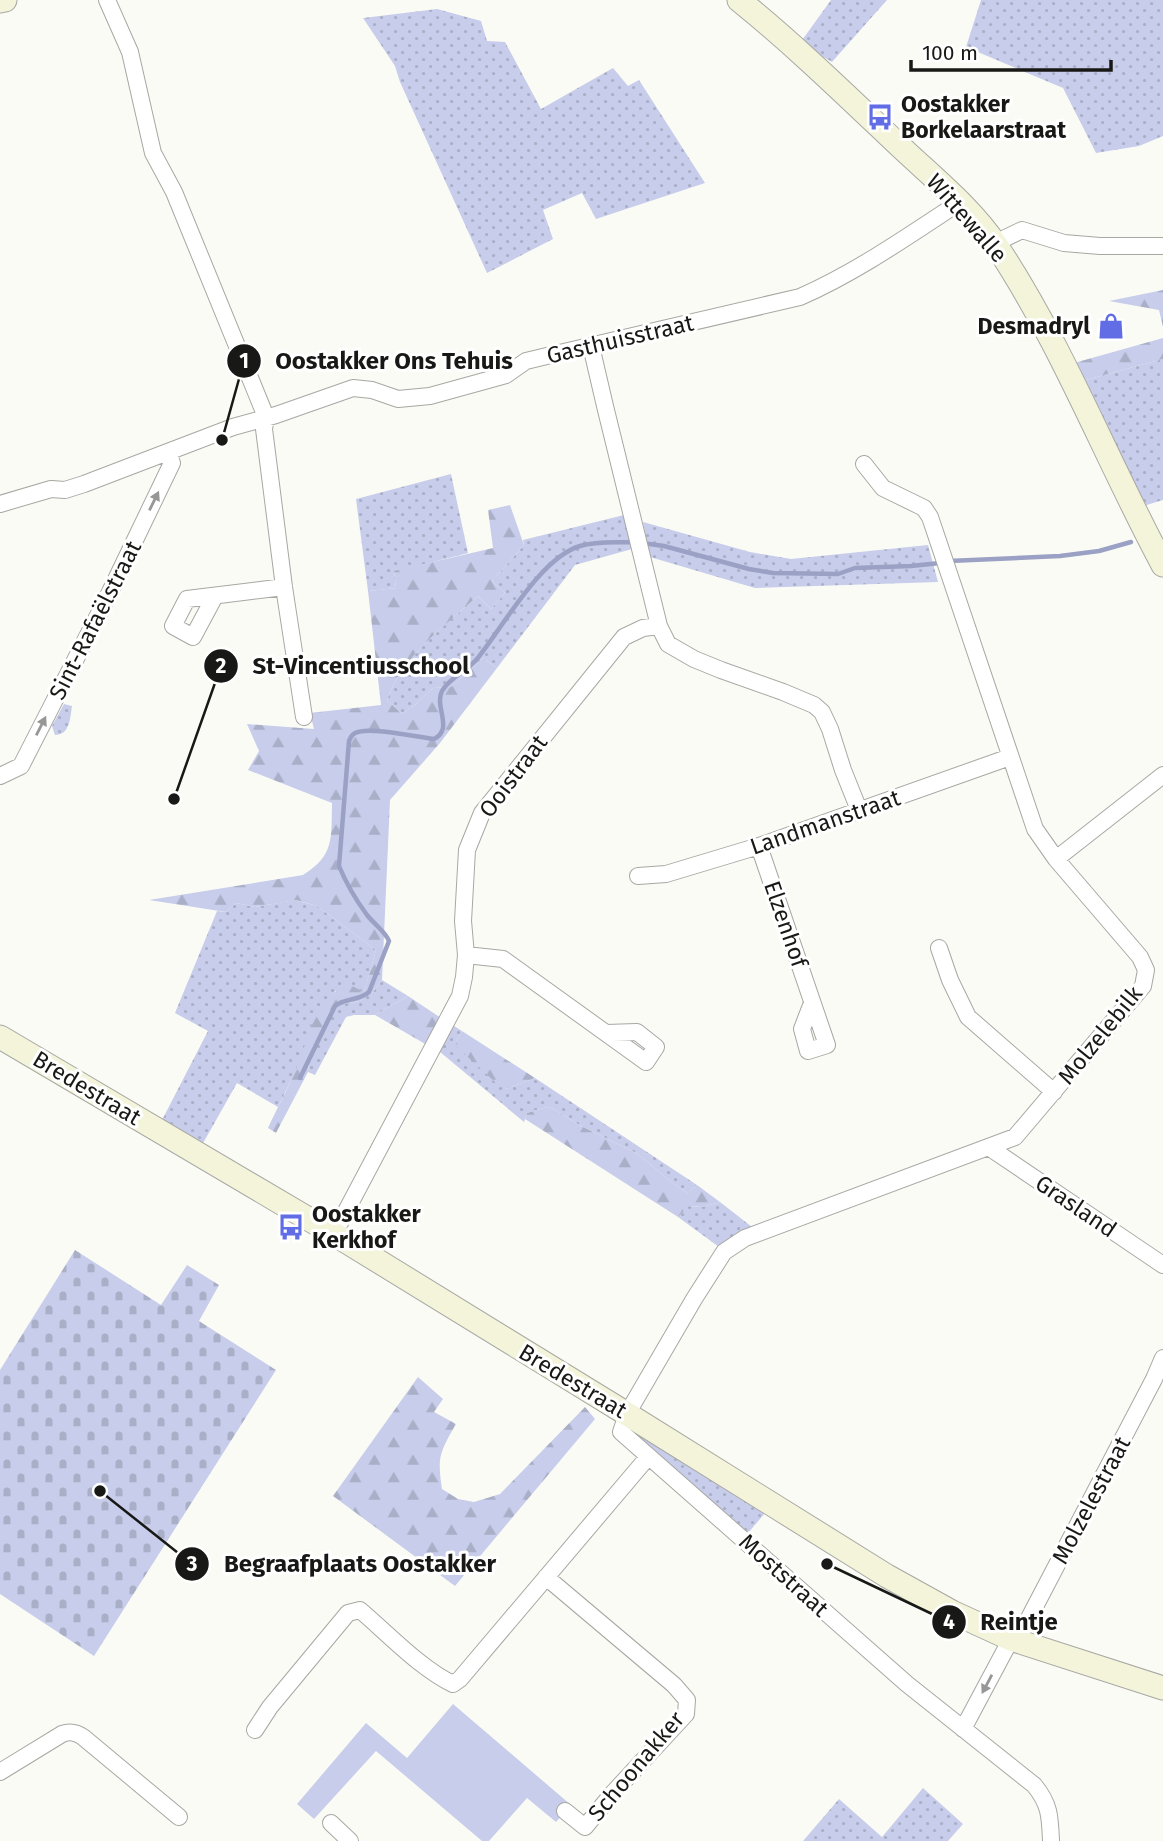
<svg xmlns="http://www.w3.org/2000/svg" width="1163" height="1841" viewBox="0 0 1163 1841" font-family="'Fira Sans',sans-serif">
<style>
.grass{fill:url(#grass-dots)}
.forest{fill:url(#forest-firs)}
.cemetery{fill:url(#cemetery-stones)}
.park{fill:#c7cdea}
.lines{fill:none;stroke-linecap:round;stroke-linejoin:round}
.stream{stroke:#9aa1c4;stroke-width:4.5}
.street-casing{stroke:#a7a8a3;stroke-width:18}
.secondary-casing{stroke:#a7a8a3;stroke-width:25}
.street{stroke:#fff;stroke-width:16}
.secondary{stroke:#f4f4db;stroke-width:23}
.oneway{fill:#979796}
.labels{text-anchor:middle;stroke-width:6;stroke-linejoin:round;paint-order:stroke}
.poi-label{font-size:23px;font-weight:bold;fill:#181816;stroke:#fff;text-anchor:start}
.street-label{font-size:23px;fill:#181816;stroke:#fff}
.leader{fill:none;stroke:#181816;stroke-width:2.5}
.callout-dot{fill:#181816;stroke:#fff;stroke-width:2.5}
.mark-label{font-size:21px;text-anchor:middle;font-weight:bold;fill:#fff}
.callout-label{font-size:24px;text-anchor:middle;font-weight:bold;fill:#181816;stroke:#fff;stroke-width:6;stroke-linejoin:round;paint-order:stroke}
</style>
<defs>
<pattern id="grass-dots" width="8" height="8" patternUnits="userSpaceOnUse" patternTransform="scale(1.75)"><rect width="8" height="8" fill="#c7cdea"/><path d="M2 2h.1M6 6h.1" fill="none" stroke="#aaafc8" stroke-width="1.8" stroke-linecap="round"/></pattern>
<pattern id="forest-firs" width="22" height="20" patternUnits="userSpaceOnUse" patternTransform="scale(1.75)"><rect width="22" height="20" fill="#c7cdea"/><path d="M5 1l3.5 6h-7zM16 11l3.5 6h-7z" fill="#aaafc8"/></pattern>
<pattern id="cemetery-stones" width="16" height="16" patternUnits="userSpaceOnUse" patternTransform="scale(1.75)"><rect width="16" height="16" fill="#c7cdea"/><path d="M2 7V4a2 2 0 0 1 4 0v3zM10 15v-3a2 2 0 0 1 4 0v3z" fill="#aaafc8"/></pattern>
</defs>
<rect width="100%" height="100%" fill="#fbfbf6"/>
<path class="grass" d="M831 0H887L832 62 800 43Z
M981 0H1163V136L1139 146 1096 153 1063 88 966 47Z
M437 9 481 21 487 41 505 42 541 109 613 68 628 86 639 80 705 183 596 219 582 193 543 210 553 239 487 273 400 82 395 66 363 18Z
M1163 359V500L1140 507 1082 381Z
M451 474 468 553 394 572 396 588 368 591 356 499Z
M624 515 632 549 575 565 497 668 483 658 451 687 433 688 415 705 402 714 387 700C402 656 445 626 478 596L491 609 505 593 492 581 524 545 523 540Z
M643 522 750 552 791 559 928 545 938 582 755 588 650 557Z
M64 704 72 706C70 718 70 735 55 735L52 726Z
M295 900 317 906 376 950 364 992 335 991 278 1107 237 1083 202 1145 161 1122 208 1031 175 1013 217 911 226 912 236 903 255 907Z
M382 980 408 996 375 1015H354L346 1017 315 1075 308 1072 309 1061 316 1049 330 1012 342 1004 360 1001 373 992Z
M451 1024 462 1031 456 1041 506 1089 535 1078 697 1185 688 1193 676 1186 638 1154 579 1125 554 1109 547 1107 527 1113 524 1122 440 1052Z
M720 1202 752 1227 719 1247 678 1217 688 1206 702 1207Z
M642 1433 765 1513 748 1533 638 1440 636 1437Z
M923 1788 963 1824 948 1841H803L839 1799 882 1837Z"/>
<path class="forest" d="M1163 290V327L1159 310 1109 301Z
M1163 338V359L1082 381 1074 363Z
M510 505 524 545 492 581 505 593 491 609 478 596C444 627 402 656 387 700L402 714 415 705 433 688 451 687 483 658 497 668 440 743 390 800 382 980 373 992 360 1001 342 1004 330 1012 316 1049 309 1061 308 1072 276 1133 268 1128C277 1108 288 1089 296 1069 311 1035 310 1002 348 984L364 992 376 950 317 906 296 900 255 907 236 903 226 912 149 900 303 875C335 855 331 838 332 803L248 770 259 751 247 724 314 729 310 713 381 705 368 591 396 588 394 571 493 548 488 510Z
M408 996 441 1018 427 1045 375 1015Z
M462 1031 535 1078 506 1089 496 1083 457 1047 456 1041Z
M547 1107 554 1109 579 1125 638 1154 676 1186 688 1193 697 1185 720 1202 702 1207 689 1206 678 1217 525 1119 527 1113Z
M418 1377 443 1399 434 1412 456 1424C440 1452 437 1457 442 1489L458 1499 474 1502 500 1494 585 1407 595 1419 455 1586 333 1496Z"/>
<path class="cemetery" d="M75 1250 161 1305 187 1265 219 1285 199 1321 276 1370 94 1656 0 1594V1370Z"/>
<path class="park" d="M453 1704 571 1805 556 1822 527 1798 489 1841H482L376 1751 314 1819 297 1804 366 1723 407 1758Z"/>
<g class="lines">
<path class="stream" d="M642 543 664 546 749 569 773 573 838 574 855 568 911 566 940 563
M949 561 1060 556 1099 551 1131 542
M300 1078 335 1006C345 998 359 1001 369 992L389 941C385 931 374 924 367 915 356 900 346 883 339 866L349 741C351 737 351 735 355 733 368 726 418 737 434 739 454 729 434 707 442 691 450 677 467 671 477 659 503 627 540 558 580 546 597 541 616 543 633 542"/>
<g class="street-casing">
<path id="street" d="M107 0 130 52 153 153 174 192 266 417 264 429 284 587 304 717
M995 243 1022 230 1064 243 1100 246H1163
M591 346 605 406 659 626 668 644 694 659 721 670 783 692 814 705 822 712 830 729 843 770 859 810
M864 464 883 488 924 508 930 517 1035 829 1056 859 1140 957 1146 970 1143 986 1015 1137 745 1238 724 1252 694 1299 627 1414 621 1432 907 1684 1034 1785C1050 1804 1050 1817 1051 1841
M0 504 51 489 65 490 84 484 233 427 276 415 353 388 372 390 398 399 430 396 506 375 526 361 551 355 800 297C857 272 908 236 960 202
M215 596 193 637 173 626 187 599 284 587
M0 776 21 766 110 592 172 463 168 452
M759 846 827 1045 808 1051 802 1029 812 1003
M1056 859 1163 775
M638 876 666 874 759 846 1010 757
M939 948 950 980 968 1017 1054 1092
M466 955 503 959 646 1062 656 1047 637 1032 606 1033
M990 1148 1163 1265
M334 1234 460 996 464 977 466 955 463 921 467 850 482 813 624 637 643 628 659 626
M546 1577 674 1685 687 1700 686 1714 612 1794 585 1827 565 1811
M1017 1641 1154 1379 1163 1358
M963 1729 1011 1639
M255 1730 270 1707 348 1613 360 1610C387 1633 421 1669 453 1684L460 1679 648 1457
M0 1772 62 1734C70 1731 76 1732 83 1737L179 1817
M331 1823 350 1841"/>
</g>
<g class="secondary-casing">
<path id="secondary" d="M739 0C797 47 850 99 904 150 935 179 973 210 996 245 1063 346 1106 459 1163 565
M0 1 5 0
M0 1037 334 1234 627 1414 887 1576 952 1612 1011 1639 1163 1688"/>
</g>
<use href="#street" class="street"/>
<use href="#secondary" class="secondary"/>
</g>
<defs><path id="oneway-solid" d="M-6-.8H1V-3.2L6.5 0L1 3.2V.8H-6Z" transform="scale(1.75)"/></defs>
<g class="oneway">
<use href="#oneway-solid" transform="translate(154 501) rotate(-64)"/>
<use href="#oneway-solid" transform="translate(41 726) rotate(-63)"/>
<use href="#oneway-solid" transform="translate(987 1684) rotate(118)"/>
</g>
<defs>
<g id="bus-bare" transform="scale(2.1)"><path d="M-5-6H5V4H4V6H2V4H-2V6H-4V4H-5ZM-3.5-4V0h7V-4ZM-3.5 1.2v1.5H-2V1.2ZM2 1.2v1.5H3.5V1.2Z" fill="#616de5" stroke="#fff" stroke-width="2.5" paint-order="stroke"/></g>
<g id="shop-bare" transform="scale(2.1)"><path d="M-5-2.5h2.3a2.7 3.5 0 0 1 5.4 0H5L5.5 6h-11ZM-1.5-2.5h3a1.5 2.3 0 0 0-3 0Z" fill="#616de5" stroke="#fff" stroke-width="2.5" paint-order="stroke"/></g>
</defs>
<g fill-rule="evenodd">
<use href="#bus-bare" x="880" y="117"/>
<use href="#shop-bare" x="1111" y="326"/>
<use href="#bus-bare" x="291" y="1227"/>
</g>
<g class="labels">
<g class="poi-label">
<text x="901" y="112">Oostakker<tspan x="901" dy="26">Borkelaarstraat</tspan></text>
<text x="1090" y="334" text-anchor="end">Desmadryl</text>
<text x="312" y="1222">Oostakker<tspan x="312" dy="26">Kerkhof</tspan></text>
</g>
<g class="street-label">
<text transform="translate(967 218) rotate(49)" y="8">Wittewalle</text>
<text transform="translate(620 339) rotate(-13)" y="8">Gasthuisstraat</text>
<text transform="translate(95 620) rotate(-63)" y="8">Sint-Rafaëlstraat</text>
<text transform="translate(513 776) rotate(-53)" y="8">Ooistraat</text>
<text transform="translate(825 822) rotate(-19)" y="8">Landmanstraat</text>
<text transform="translate(786 924) rotate(71)" y="8">Elzenhof</text>
<text transform="translate(1100 1035) rotate(-51)" y="8">Molzelebilk</text>
<text transform="translate(87 1088) rotate(31)" y="8">Bredestraat</text>
<text transform="translate(1076 1206) rotate(34)" y="8">Grasland</text>
<text transform="translate(573 1381) rotate(31)" y="8">Bredestraat</text>
<text transform="translate(1091 1500) rotate(-62)" y="8">Molzelestraat</text>
<text transform="translate(784 1575) rotate(42)" y="8">Moststraat</text>
<text transform="translate(636 1766) rotate(-50)" y="8">Schoonakker</text>
</g>
</g>
<path class="leader" d="M222 440L244 361M174 799L221 666M100 1491L192 1564M827 1564L949 1622"/>
<g class="callout-dot">
<circle cx="222" cy="440" r="7"/>
<circle cx="174" cy="799" r="7"/>
<circle cx="100" cy="1491" r="7"/>
<circle cx="827" cy="1564" r="7"/>
<circle cx="244" cy="361" r="18"/>
<circle cx="221" cy="666" r="18"/>
<circle cx="192" cy="1564" r="18"/>
<circle cx="949" cy="1622" r="18"/>
</g>
<g class="mark-label">
<text x="244" y="368">1</text>
<text x="221" y="673">2</text>
<text x="192" y="1571">3</text>
<text x="949" y="1629">4</text>
</g>
<g class="callout-label">
<text x="394" y="369">Oostakker Ons Tehuis</text>
<text x="361" y="674">St-Vincentiusschool</text>
<text x="360" y="1572">Begraafplaats Oostakker</text>
<text x="1019" y="1630">Reintje</text>
</g>
<path d="M911 60v10h200v-10" fill="none" stroke="#181816" stroke-width="3.5"/>
<text x="922" y="60" font-size="21" fill="#181816" stroke="#ffffff" stroke-width="5" paint-order="stroke">100 m</text>
</svg>
